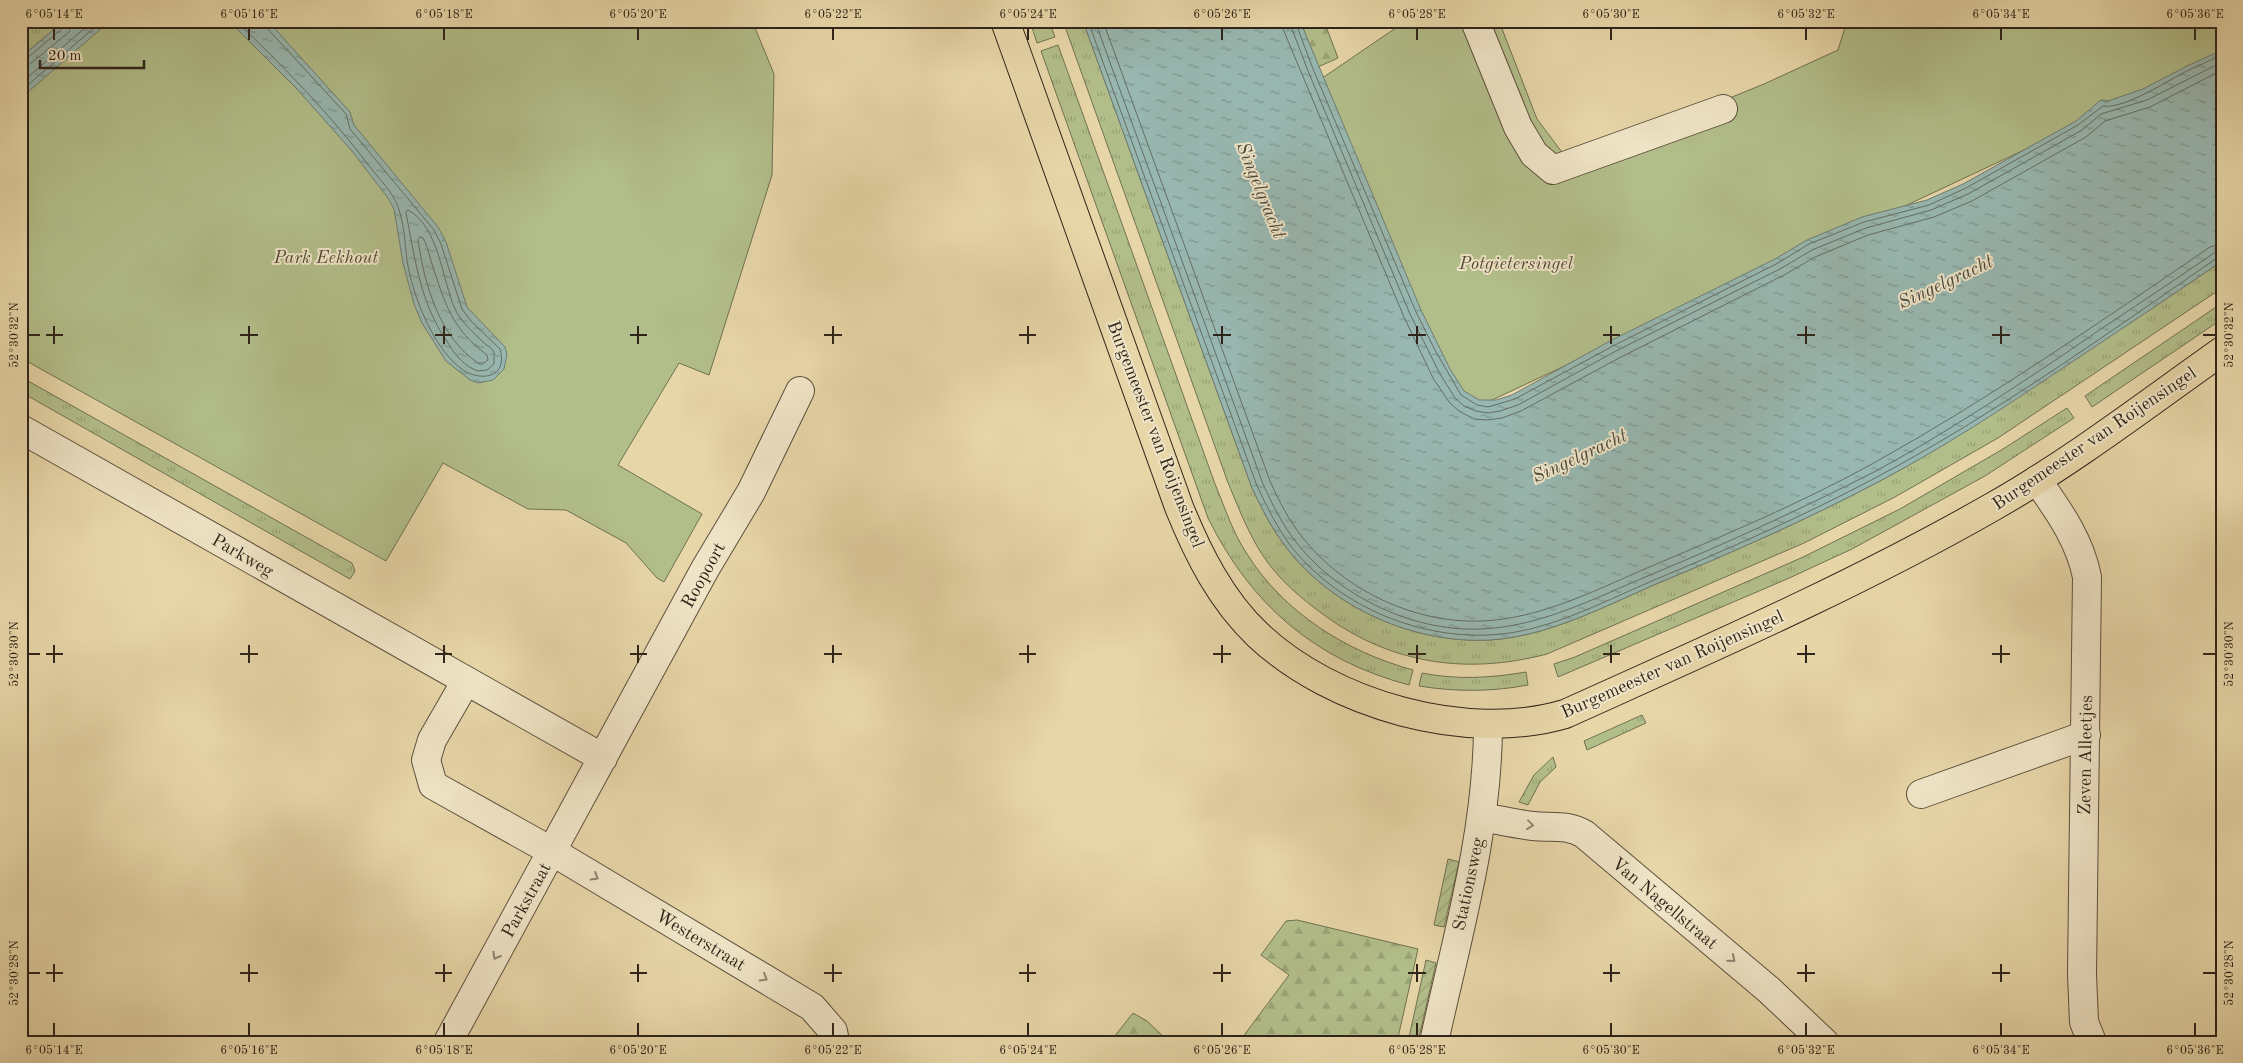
<svg xmlns="http://www.w3.org/2000/svg" width="2243" height="1063" viewBox="0 0 2243 1063" font-family="'Old Standard TT',serif">
<style>
.grass{fill:url(#grass-tufts);stroke:#707152}
.forest{fill:url(#forest-firs);stroke:#707152}
.park{fill:#b2be8a;stroke:#707152}
.garden{fill:url(#garden-furrows);stroke:#707152}
.water{fill:url(#water-ripples);stroke:#6e7c74}
.lines{fill:none;stroke-linecap:round;stroke-linejoin:round}
.shore{stroke:#646e64;stroke-width:1}
.minor-casing{stroke:#5d503d;stroke-width:30}
.major-casing{stroke:#2f2419;stroke-width:30}
.minor{stroke:#efe4c6;stroke-width:28}
.major{stroke:#e7d6a8;stroke-width:28}
.oneway{stroke:#8f8470}
.ticks{fill:none;stroke:#2f2419;stroke-width:2}
.labels{text-anchor:middle;stroke-width:4;stroke-linejoin:round;paint-order:stroke}
.park-label{font-size:18px;font-style:italic;fill:#504a35;stroke:#efe4c6}
.street-label{font-size:18px;fill:#2f2419;stroke:#efe4c6}
.water-label{font-size:19px;font-style:italic;fill:#49493f;stroke:#efe4c6}
.neatline{fill:none;stroke:#2f2419;stroke-width:2}
.ticks-label{font-size:12px;text-anchor:middle;fill:#2f2419}
</style>
<defs>
<pattern id="grass-tufts" width="24" height="20" patternUnits="userSpaceOnUse" patternTransform="scale(1.25)"><rect width="24" height="20" fill="#b2be8a"/><path d="M3 7l-1-3M5 7V3M7 7l1-3M15 17l-1-3M17 17v-4M19 17l1-3" fill="none" stroke="#99a376"/></pattern>
<pattern id="forest-firs" width="22" height="20" patternUnits="userSpaceOnUse" patternTransform="scale(1.25)"><rect width="22" height="20" fill="#b2be8a"/><path d="M5 1l3.5 6h-7zM16 11l3.5 6h-7z" fill="#99a376"/></pattern>
<pattern id="garden-furrows" width="10" height="10" patternUnits="userSpaceOnUse" patternTransform="scale(1.25)"><rect width="10" height="10" fill="#b2be8a"/><path d="M-1 1l2-2M0 10L10 0M9 11l2-2" fill="none" stroke="#99a376"/></pattern>
<pattern id="water-ripples" width="26" height="14" patternUnits="userSpaceOnUse" patternTransform="scale(1.25)"><rect width="26" height="14" fill="#98b7b0"/><path d="M2 4q2-2 4 0t4 0M15 11q2-2 4 0t4 0" fill="none" stroke="#7c958e"/></pattern>
</defs>
<rect width="100%" height="100%" fill="#e7d6a8"/>
<filter id="stains"><feTurbulence type="fractalNoise" baseFrequency=".004" numOctaves="4"/><feColorMatrix values="0 0 0 0 .2 0 0 0 0 .09 0 0 0 0 .02 0 0 0 .5 -.17"/></filter>
<radialGradient id="worn" r=".72"><stop offset=".6" stop-color="#630" stop-opacity="0"/><stop offset="1" stop-color="#630" stop-opacity=".3"/></radialGradient>
<path class="grass" d="M27 21H64L21 57V26Z
M1030 21H1049L1055 37 1037 43Z
M1063 21H1083L1252 488C1262 509 1272 529 1286 547 1332 608 1414 644 1490 640 1549 636 1603 607 1656 584 1731 553 1806 520 1878 482 1935 452 1988 416 2042 380 2102 341 2163 302 2222 261V288L1998 438 1895 497 1804 543 1547 654C1463 676 1385 663 1316 609 1293 592 1271 571 1257 546 1245 525 1236 502 1227 480Z
M1058 45 1215 484C1225 508 1233 533 1247 554 1284 613 1347 652 1413 670L1409 685C1315 660 1251 605 1208 518L1041 51Z
M2222 303V319L2092 407 2085 396Z
M21 377 352 563 355 571 350 579 21 392Z
M2067 408 2074 418 1985 476 1852 549 1787 579 1558 677 1554 664 1575 657 1801 558 1900 509 2003 449Z
M1526 672 1528 685C1491 692 1456 692 1419 686L1422 673C1457 680 1491 678 1526 672Z
M1642 715 1646 723 1587 750 1584 741Z
M1553 757 1556 767 1540 782 1528 805 1519 802 1534 775Z"/>
<path class="forest" d="M1300 21H1324L1338 58 1318 67Z
M1297 920 1418 949 1397 1042H1239L1289 975 1261 955 1286 921Z
M1133 1013 1147 1021 1169 1042H1110Z"/>
<path class="park" d="M81 21H754L753 23 774 74 772 175 709 375 679 363 618 465 702 514 664 582 657 578 626 543 566 510 528 509 443 463 386 561 21 358V75Z
M1406 21H1499L1537 119 1570 163 1764 84 1838 50 1847 21H2222V57L1490 401H1464L1443 384 1318 81Z"/>
<path class="garden" d="M1448 859 1459 862 1444 927 1434 925Z
M1426 960 1436 963 1418 1042H1408Z"/>
<path class="water" d="M64 21H110L21 98V57Z
M229 21H268L350 112 354 125 438 227 446 242 467 307 505 347 507 354 504 369 493 380 478 383 470 380 446 361 422 323 414 304 403 263 394 209 388 198 352 151 296 88Z
M1083 21H1300L1421 310 1450 369 1464 391 1479 400H1496L1512 395 1610 341 1775 259 1807 240 1862 217 1927 200 1963 184 2076 121 2101 100 2108 101 2143 89 2187 66 2222 50V261C2170 297 2118 331 2066 366 2005 407 1943 448 1878 482 1806 520 1731 553 1656 584 1603 607 1549 636 1490 640 1414 644 1332 608 1286 547 1272 529 1262 509 1252 488Z"/>
<g class="lines">
<path class="shore" d="M236 21C284 67 330 114 370 167 379 179 393 192 398 207 404 223 405 243 407 260 412 294 432 345 459 367 478 383 509 379 500 349L471 321 462 309 441 244 434 230 350 129 346 114 266 27 265 21
M1088 21 1257 486C1267 507 1277 527 1290 545 1336 604 1414 638 1488 635 1546 633 1600 603 1652 581 1728 549 1804 516 1877 477 1995 414 2107 334 2217 258L2222 257
M1095 21 1263 484C1272 504 1282 524 1296 542 1335 592 1401 626 1464 629 1531 632 1590 600 1650 575 1725 544 1799 510 1872 473 1936 439 1997 399 2057 359 2109 323 2162 289 2214 253L2222 251
M1103 21 1270 481C1279 501 1289 521 1303 538 1341 586 1403 618 1465 621 1530 624 1589 593 1647 568 1723 536 1801 503 1872 464 1989 399 2100 322 2210 247L2222 244
M1282 21 1283 29 1404 317 1433 378 1449 402 1459 411 1474 419 1487 420 1502 418 1521 411 1619 358 1784 275 1815 257 1868 235 1934 217 1972 201 2086 137 2105 121 2150 107 2222 70
M1289 21 1308 71 1410 314 1440 374 1455 398 1464 406 1476 411 1488 413 1500 411 1518 405 1616 351 1780 269 1812 250 1866 228 1931 210 1968 194 2082 130 2101 114 2147 100 2222 62
M1295 21 1313 69 1416 312 1436 352 1461 395 1477 405 1488 407 1515 399 1613 346 1778 263 1809 244 1864 222 1929 205 1966 188 2078 125 2103 106C2126 109 2168 80 2189 70 2200 65 2211 60 2222 55
M21 60 26 59 64 27 66 21
M21 67 30 64 69 32 73 21
M21 83 93 21
M21 91 102 21
M408 210C439 226 442 280 455 309 461 322 473 332 483 342 487 346 491 347 494 352V364L487 370 478 371C465 367 455 355 448 343 420 303 415 259 406 213Z
M420 237 423 238C428 247 429 255 432 264 445 304 452 329 487 355L488 360 484 363H478C439 337 424 283 418 240Z"/>
<g class="minor-casing">
<path id="minor" d="M1475 21 1518 127 1534 154 1553 170 1723 109
M21 429 603 758
M2037 480C2058 510 2080 540 2087 577L2082 974 2084 1022 2092 1042
M466 681 432 740 426 760 433 785 553 852 812 1007 833 1031 835 1042
M1921 794 2086 735
M1482 817C1499 820 1516 824 1533 826 1551 828 1567 824 1584 834L1769 990 1824 1042
M448 1042 705 569 751 492 800 391
M1434 1042C1457 937 1488 832 1488 724"/>
</g>
<g class="major-casing">
<path id="major" d="M1005 21 1179 507C1198 554 1221 600 1258 635 1332 705 1467 743 1565 714 1709 649 1856 585 1994 506 2073 461 2147 404 2222 351"/>
</g>
<use href="#minor" class="minor"/>
<use href="#major" class="major"/>
</g>
<defs><path id="oneway-chevron" d="M-2-3.5L2.5 0L-2 3.5" fill="none" stroke-width="1.6" stroke-linecap="round" stroke-linejoin="round" transform="scale(1.25)"/></defs>
<g class="oneway">
<use href="#oneway-chevron" transform="translate(1530 825) rotate(7)"/>
<use href="#oneway-chevron" transform="translate(595 877) rotate(31)"/>
<use href="#oneway-chevron" transform="translate(496 956) rotate(119)"/>
<use href="#oneway-chevron" transform="translate(1732 959) rotate(40)"/>
<use href="#oneway-chevron" transform="translate(764 978) rotate(31)"/>
</g>
<path class="ticks" d="M54 28V40M249 28V40M444 28V40M638 28V40M833 28V40M1028 28V40M1222 28V40M1417 28V40M1611 28V40M1806 28V40M2001 28V40M2195 28V40M54 326V344M249 326V344M444 326V344M638 326V344M833 326V344M1028 326V344M1222 326V344M1417 326V344M1611 326V344M1806 326V344M2001 326V344M28 335H40M46 335H63M240 335H258M435 335H452M630 335H647M824 335H842M1019 335H1036M1213 335H1231M1408 335H1426M1603 335H1620M1797 335H1815M1992 335H2010M2203 335H2216M54 645V663M249 645V663M444 645V663M638 645V663M833 645V663M1028 645V663M1222 645V663M1417 645V663M1611 645V663M1806 645V663M2001 645V663M28 654H40M46 654H63M240 654H258M435 654H452M630 654H647M824 654H842M1019 654H1036M1213 654H1231M1408 654H1426M1603 654H1620M1797 654H1815M1992 654H2010M2203 654H2216M54 964V982M249 964V982M444 964V982M638 964V982M833 964V982M1028 964V982M1222 964V982M1417 964V982M1611 964V982M1806 964V982M2001 964V982M28 973H40M46 973H63M240 973H258M435 973H452M630 973H647M824 973H842M1019 973H1036M1213 973H1231M1408 973H1426M1603 973H1620M1797 973H1815M1992 973H2010M2203 973H2216M54 1023V1036M249 1023V1036M444 1023V1036M638 1023V1036M833 1023V1036M1028 1023V1036M1222 1023V1036M1417 1023V1036M1611 1023V1036M1806 1023V1036M2001 1023V1036M2195 1023V1036"/>
<g class="labels">
<g class="park-label">
<text x="326" y="263">Park Eekhout</text>
<text x="1516" y="269">Potgietersingel</text>
</g>
<g class="street-label">
<text transform="translate(1156 434) rotate(69)" y="6">Burgemeester van Roijensingel</text>
<text transform="translate(2094 438) rotate(-34)" y="6">Burgemeester van Roijensingel</text>
<text transform="translate(243 555) rotate(30)" y="6">Parkweg</text>
<text transform="translate(703 575) rotate(-61)" y="6">Roopoort</text>
<text transform="translate(1672 664) rotate(-24)" y="6">Burgemeester van Roijensingel</text>
<text transform="translate(2085 755) rotate(-89)" y="6">Zeven Alleetjes</text>
<text transform="translate(1468 884) rotate(-78)" y="6">Stationsweg</text>
<text transform="translate(526 900) rotate(-61)" y="6">Parkstraat</text>
<text transform="translate(1665 903) rotate(40)" y="6">Van Nagellstraat</text>
<text transform="translate(701 940) rotate(31)" y="6">Westerstraat</text>
</g>
<g class="water-label">
<text transform="translate(1262 190) rotate(68)" y="7">Singelgracht</text>
<text transform="translate(1945 281) rotate(-25)" y="7">Singelgracht</text>
<text transform="translate(1579 455) rotate(-25)" y="7">Singelgracht</text>
</g>
</g>
<rect width="2243" height="1063" fill="none" stroke="#e7d6a8" stroke-width="55"/>
<path d="M40 60v8h104v-8" fill="none" stroke="#2f2419" stroke-width="2.5"/>
<text x="48" y="60" font-size="15" fill="#2f2419" stroke="#efe4c6" stroke-width="4" paint-order="stroke">20 m</text>
<rect x="28" y="28" width="2188" height="1008" class="neatline"/>
<g class="ticks-label">
<text x="54" y="18">6°05'14"E</text>
<text x="249" y="18">6°05'16"E</text>
<text x="444" y="18">6°05'18"E</text>
<text x="638" y="18">6°05'20"E</text>
<text x="833" y="18">6°05'22"E</text>
<text x="1028" y="18">6°05'24"E</text>
<text x="1222" y="18">6°05'26"E</text>
<text x="1417" y="18">6°05'28"E</text>
<text x="1611" y="18">6°05'30"E</text>
<text x="1806" y="18">6°05'32"E</text>
<text x="2001" y="18">6°05'34"E</text>
<text x="2195" y="18">6°05'36"E</text>
<text transform="translate(14 335) rotate(-90)" y="4">52°30'32"N</text>
<text transform="translate(2229 335) rotate(-90)" y="4">52°30'32"N</text>
<text transform="translate(14 654) rotate(-90)" y="4">52°30'30"N</text>
<text transform="translate(2229 654) rotate(-90)" y="4">52°30'30"N</text>
<text transform="translate(14 973) rotate(-90)" y="4">52°30'28"N</text>
<text transform="translate(2229 973) rotate(-90)" y="4">52°30'28"N</text>
<text x="54" y="1054">6°05'14"E</text>
<text x="249" y="1054">6°05'16"E</text>
<text x="444" y="1054">6°05'18"E</text>
<text x="638" y="1054">6°05'20"E</text>
<text x="833" y="1054">6°05'22"E</text>
<text x="1028" y="1054">6°05'24"E</text>
<text x="1222" y="1054">6°05'26"E</text>
<text x="1417" y="1054">6°05'28"E</text>
<text x="1611" y="1054">6°05'30"E</text>
<text x="1806" y="1054">6°05'32"E</text>
<text x="2001" y="1054">6°05'34"E</text>
<text x="2195" y="1054">6°05'36"E</text>
</g>
<rect width="100%" height="100%" filter="url(#stains)"/>
<rect width="100%" height="100%" fill="url(#worn)"/>
</svg>
